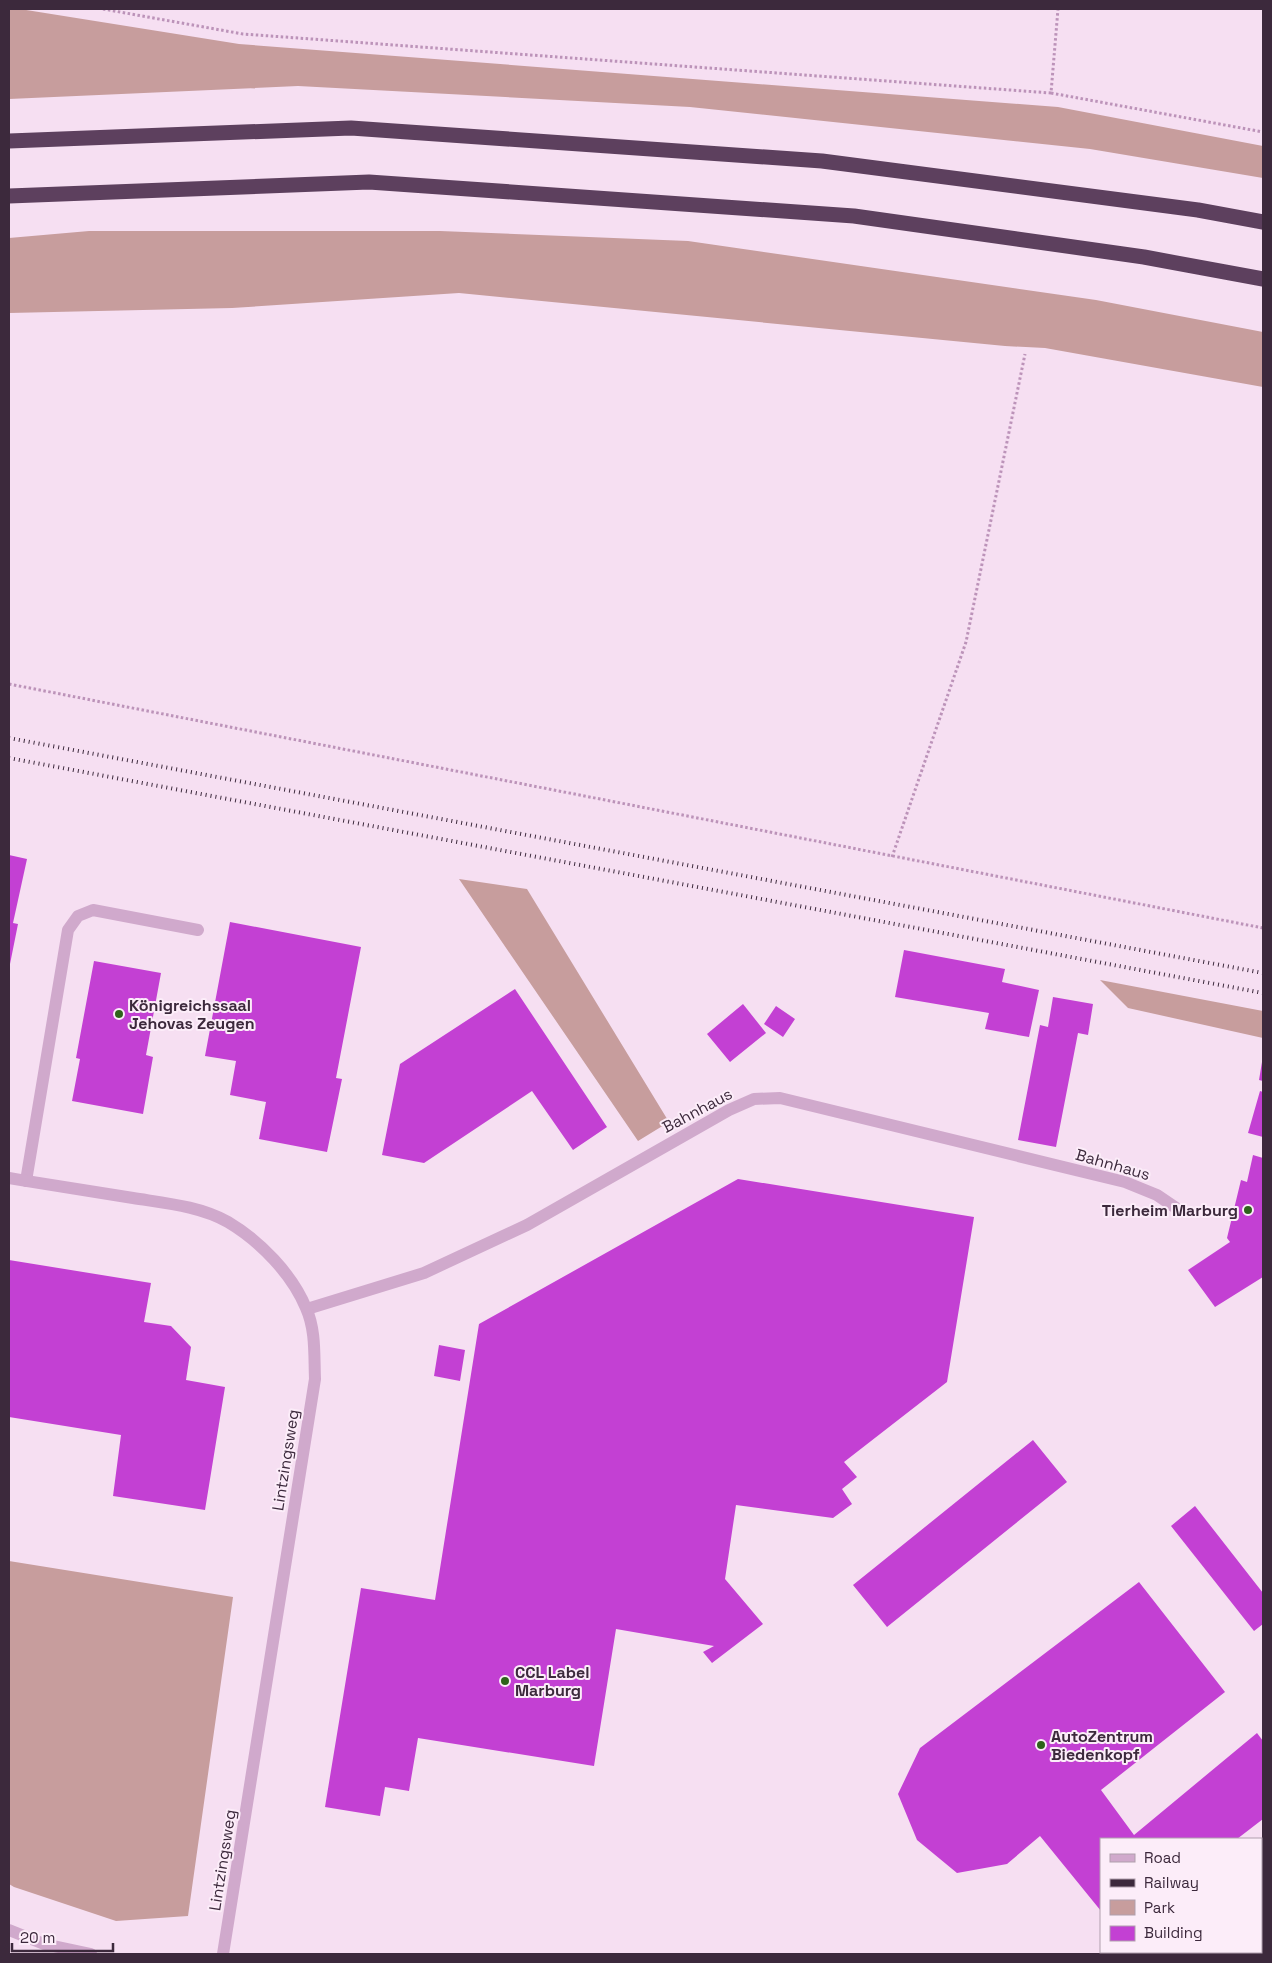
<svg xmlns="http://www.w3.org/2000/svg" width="1272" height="1963" viewBox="0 0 1272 1963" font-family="'Space Grotesk',sans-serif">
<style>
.green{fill:#c79d9d}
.building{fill:#c340d3}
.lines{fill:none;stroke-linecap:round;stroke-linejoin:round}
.path{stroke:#bc93b9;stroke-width:3;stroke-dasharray:2.5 2.5;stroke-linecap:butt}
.lane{stroke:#d0a9cc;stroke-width:12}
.street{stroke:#d0a9cc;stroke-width:12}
.highway{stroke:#5d405e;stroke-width:15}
.rail{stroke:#3c293c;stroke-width:4;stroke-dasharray:1 4;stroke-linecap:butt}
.poi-dot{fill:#2e631a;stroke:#fcedf9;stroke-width:2}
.labels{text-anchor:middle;stroke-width:4;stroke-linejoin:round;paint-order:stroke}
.poi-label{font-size:16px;font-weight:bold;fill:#3c293c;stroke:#fcedf9;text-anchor:start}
.street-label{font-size:16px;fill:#3c293c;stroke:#fcedf9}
</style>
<rect width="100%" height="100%" fill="#f6dff2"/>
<path class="green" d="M9 9H20L239 44 1058 107 1263 146V178L1090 149 690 107 298 86 9 99Z
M89 231H440L688 241 1096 300 1263 332V387L1045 348 1005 346 459 293 232 308 9 313V238Z
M459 879 527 889 669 1122 638 1141Z
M1100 980 1263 1011V1038L1128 1008Z
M9 1561 233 1597 188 1916 116 1921 14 1887 9 1884Z"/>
<path class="building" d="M9 855 27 859 13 923 18 924 10 964Z
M230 922 361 947 336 1078 342 1079 327 1152 259 1139 266 1102 230 1095 236 1061 205 1056Z
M904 950 1005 969 1002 982 1039 990 1029 1037 985 1029 989 1013 895 997Z
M94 961 161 973 146 1055 153 1057 143 1114 72 1101 80 1059 76 1058Z
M515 989 607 1127 573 1150 532 1091 424 1163 382 1155 400 1064Z
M1053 997 1093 1004 1088 1035 1078 1033 1056 1147 1018 1140 1040 1025 1048 1027Z
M743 1004 766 1033 730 1062 707 1034Z
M776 1006 795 1019 783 1037 764 1024Z
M1262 1062H1263V1081L1259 1080Z
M1260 1091 1263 1092V1137L1248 1133Z
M1253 1155 1263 1158V1277L1215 1307 1188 1270 1230 1242 1227 1238 1241 1180 1247 1182Z
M738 1179 974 1217 947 1382 844 1462 857 1477 842 1489 852 1504 833 1518 736 1505 725 1579 763 1624 712 1663 703 1652 714 1646 616 1629 594 1766 418 1738 409 1791 385 1787 380 1816 325 1807 361 1588 435 1600 479 1324Z
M9 1260 151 1283 144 1322 171 1326 191 1347 186 1380 225 1387 205 1510 113 1496 121 1435 9 1417Z
M439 1345 465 1350 460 1381 434 1376Z
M1033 1440 1067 1482 887 1627 853 1585Z
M1195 1506 1263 1593V1624L1254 1631 1171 1526Z
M1139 1582 1225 1692 1101 1790 1134 1835 1257 1733 1263 1741V1819L1237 1839H1101V1911L1040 1836 1007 1864 957 1873 917 1840 898 1794 920 1748Z"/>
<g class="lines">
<path class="path" d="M103 9 243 34 1051 93 1058 9
M1051 93 1263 132
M9 684 1263 928
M892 857 966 642 1025 354"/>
<path class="lane" d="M26 1181 68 930 78 916 93 910 198 930
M307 1309 424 1273 527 1225 729 1110 754 1099 780 1098 1125 1182 1157 1195 1182 1212"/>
<path class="street" d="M9 1178C50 1185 91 1191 133 1198 164 1203 200 1206 228 1222 260 1241 292 1274 306 1308 316 1330 314 1356 315 1379L223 1954
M9 1930 44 1944 91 1954"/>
<path class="highway" d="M9 141 351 128 822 161 1198 210 1263 222
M9 196 369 182 854 216 1144 257 1263 279"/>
<path class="rail" d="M9 738 1263 973
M9 758 1263 993"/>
</g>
<g class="poi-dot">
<circle cx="119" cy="1014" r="5"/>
<circle cx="1248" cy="1210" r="5"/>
<circle cx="505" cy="1681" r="5"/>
<circle cx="1041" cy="1745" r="5"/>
</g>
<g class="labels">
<g class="poi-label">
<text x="129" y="1011">Königreichssaal<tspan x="129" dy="18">Jehovas Zeugen</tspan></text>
<text x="1238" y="1216" text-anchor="end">Tierheim Marburg</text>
<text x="515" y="1678">CCL Label<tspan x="515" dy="18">Marburg</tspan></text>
<text x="1051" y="1742">AutoZentrum<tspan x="1051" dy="18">Biedenkopf</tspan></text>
</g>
<g class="street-label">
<text transform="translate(697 1110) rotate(-28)" y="6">Bahnhaus</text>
<text transform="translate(1113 1164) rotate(16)" y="6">Bahnhaus</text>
<text transform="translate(285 1460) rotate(-81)" y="6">Lintzingsweg</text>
<text transform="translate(222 1860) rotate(-81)" y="6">Lintzingsweg</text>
</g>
</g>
<rect width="1272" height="1963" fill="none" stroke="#3c293c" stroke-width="20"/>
<rect x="1100" y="1838" width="162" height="115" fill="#fcedf9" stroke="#af9fad"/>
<rect x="1110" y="1854" width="25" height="8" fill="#d0a9cc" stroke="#af9fad"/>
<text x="1144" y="1863" font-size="15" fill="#3c293c">Road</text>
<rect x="1110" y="1879" width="25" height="8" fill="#3c293c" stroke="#af9fad"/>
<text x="1144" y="1888" font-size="15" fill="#3c293c">Railway</text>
<rect x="1110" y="1900" width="25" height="15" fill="#c79d9d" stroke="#af9fad"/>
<text x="1144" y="1913" font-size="15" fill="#3c293c">Park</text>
<rect x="1110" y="1926" width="25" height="15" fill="#c340d3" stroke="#af9fad"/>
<text x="1144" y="1938" font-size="15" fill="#3c293c">Building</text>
<path d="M12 1943v8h101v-8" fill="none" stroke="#3c293c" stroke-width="2.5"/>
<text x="20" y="1943" font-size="15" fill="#3c293c" stroke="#fcedf9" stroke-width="4" paint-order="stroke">20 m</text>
</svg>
